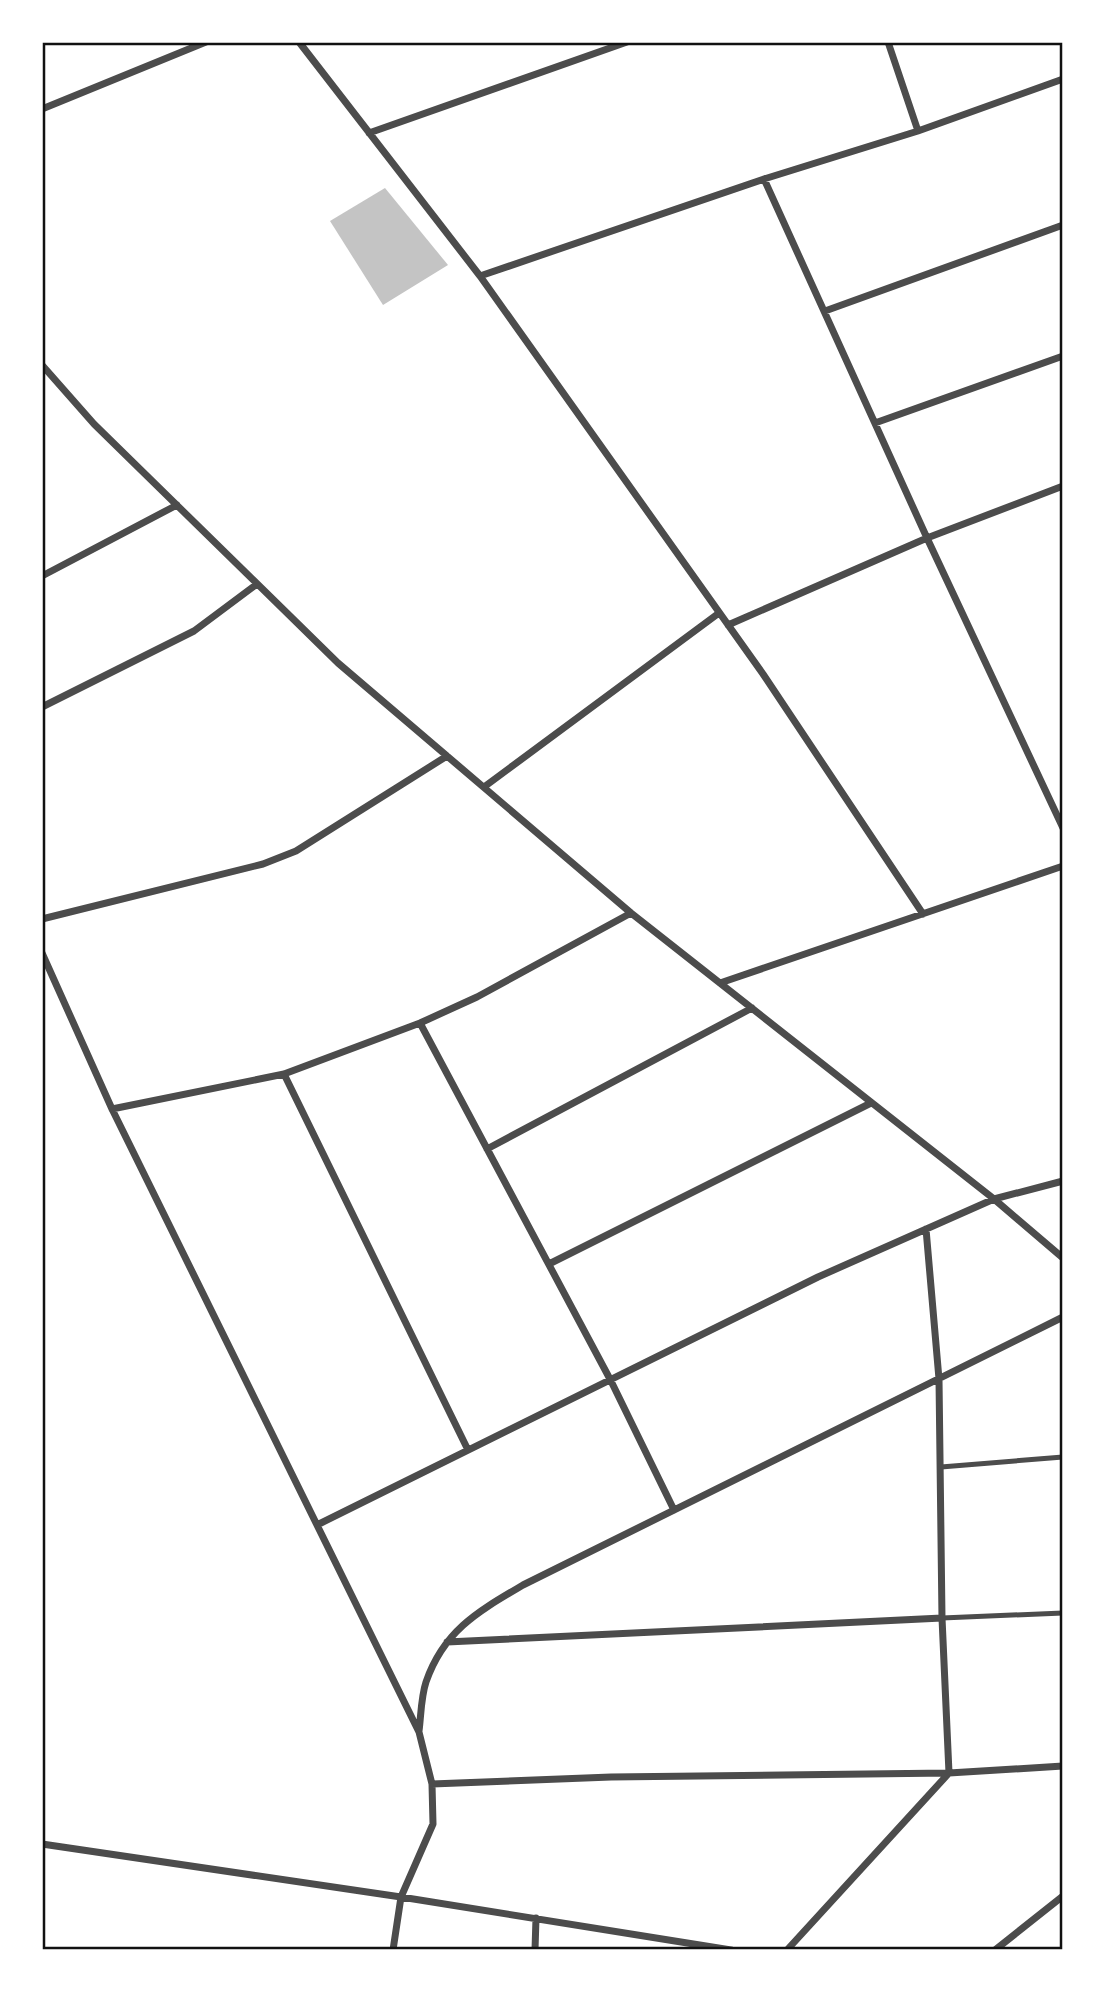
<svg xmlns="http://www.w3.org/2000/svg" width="1105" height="1992" viewBox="0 0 1105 1992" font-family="Raleway,sans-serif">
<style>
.building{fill:#c4c4c4}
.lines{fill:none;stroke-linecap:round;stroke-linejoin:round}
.service{stroke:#4c4c4c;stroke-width:5}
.minor{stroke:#4c4c4c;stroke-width:7}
.neatline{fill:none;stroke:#111;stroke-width:2.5}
</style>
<rect width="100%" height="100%" fill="#fff"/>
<path class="building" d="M385 188 448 265 383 305 330 221Z"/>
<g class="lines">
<path class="service" d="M941 1467 1063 1457
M942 1618 1063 1613"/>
<path class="minor" d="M299 42 480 276 764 179 918 131 1063 79
M888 42 918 131
M42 109 206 42
M369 133 627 42
M764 179 927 538 1063 828
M480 276 763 674 923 914
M825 311 1063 225
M42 365 94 424 338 663 631 913 994 1199 1063 1258
M875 423 1063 356
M42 576 177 505
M728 625 927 538 1063 486
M42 707 194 631 257 584
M484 787 719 613
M42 919 263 864 296 851 447 756
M42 953 112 1109 419 1732 432 1784 433 1824 401 1897 393 1950
M720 983 1063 866
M420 1023 611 1381 674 1510
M284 1074 468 1450
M112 1109 284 1074 420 1023 477 997 631 913
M487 1149 752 1008
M549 1264 871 1103
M317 1525 818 1277 994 1199 1063 1181
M447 1642 942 1618
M419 1731C421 1716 421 1697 426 1682 444 1630 479 1611 523 1585L1063 1317
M432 1784 611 1777 949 1773 1063 1766
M42 1844 401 1897 731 1950
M535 1950 536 1918
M787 1950 949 1773 942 1618 939 1379 926 1229
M995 1950 1063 1896"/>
</g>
<rect width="1105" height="1992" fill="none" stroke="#ffffff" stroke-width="88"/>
<rect x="44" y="44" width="1017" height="1904" class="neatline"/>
</svg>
